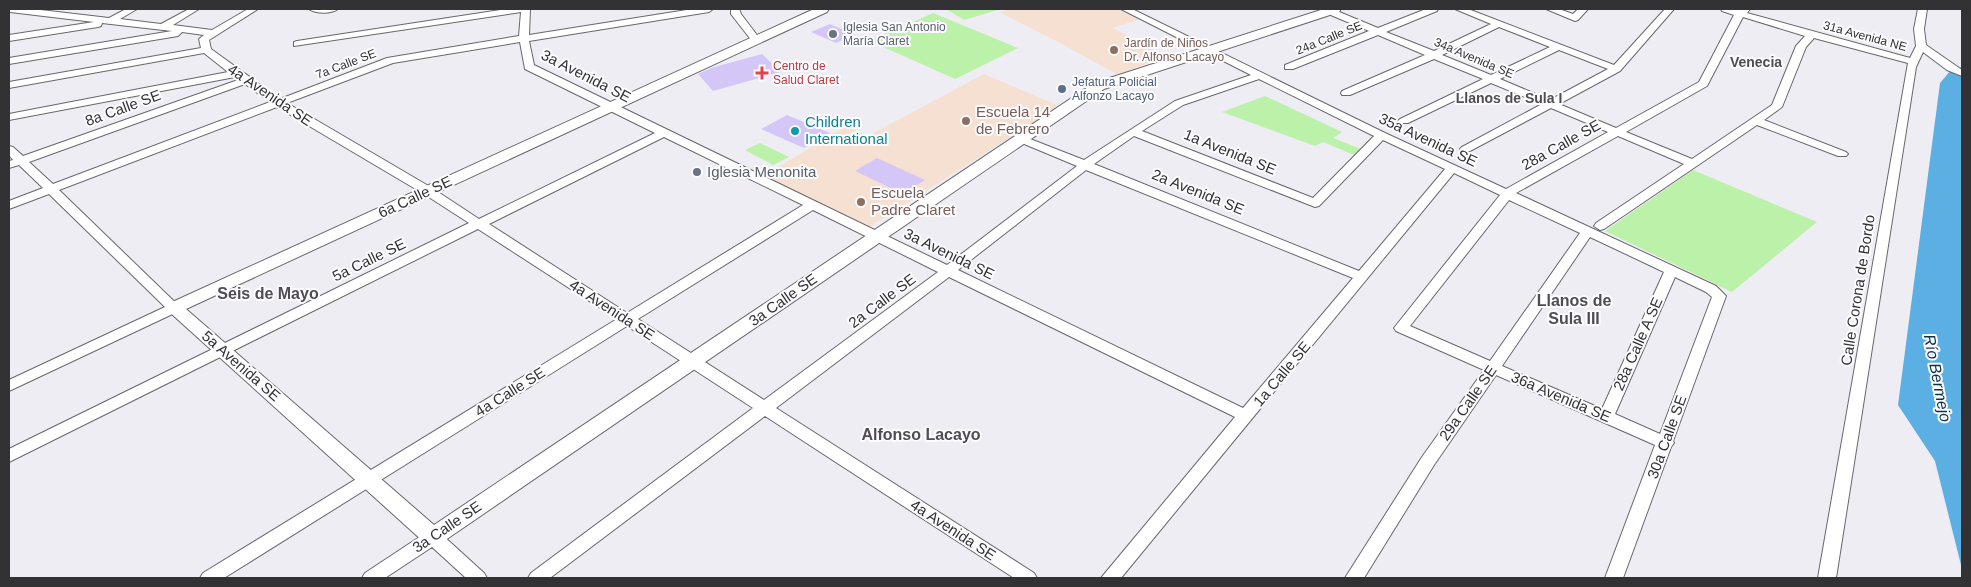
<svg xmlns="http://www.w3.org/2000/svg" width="1971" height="587" viewBox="0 0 1971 587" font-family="Arial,sans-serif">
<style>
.education{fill:#f5e0d2}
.green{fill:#bbf1a9}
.water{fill:#5bafe3}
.building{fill:#d4c6f6}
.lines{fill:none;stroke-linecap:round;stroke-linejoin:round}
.minor-casing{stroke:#68676d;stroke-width:2}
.tertiary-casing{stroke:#68676d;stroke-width:2}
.minor{fill:#fff;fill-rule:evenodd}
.tertiary{fill:#fff;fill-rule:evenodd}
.worship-dot{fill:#6b7280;stroke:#fcfbfe;stroke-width:2}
.education-dot{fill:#8d6e63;stroke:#fcfbfe;stroke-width:2}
.health-dot{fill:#e0444e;stroke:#fcfbfe;stroke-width:2}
.service-dot{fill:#5c6f8a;stroke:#fcfbfe;stroke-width:2}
.culture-dot{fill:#0f9aa8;stroke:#fcfbfe;stroke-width:2}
.labels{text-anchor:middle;stroke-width:4;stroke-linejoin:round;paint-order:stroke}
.far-worship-label{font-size:12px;fill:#5b616d;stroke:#fcfbfe;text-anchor:start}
.far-street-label{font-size:12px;fill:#323134;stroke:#fcfbfe}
.far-education-label{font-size:12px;fill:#785e54;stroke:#fcfbfe;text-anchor:start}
.far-health-label{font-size:12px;fill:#be3a42;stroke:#fcfbfe;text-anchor:start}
.far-service-label{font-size:12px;fill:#4e5e75;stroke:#fcfbfe;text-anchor:start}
.far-neighbourhood-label{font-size:14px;font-weight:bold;fill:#4f4d53;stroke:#fcfbfe}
.street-label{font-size:15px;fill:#323134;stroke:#fcfbfe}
.education-label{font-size:15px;fill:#785e54;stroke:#fcfbfe;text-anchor:start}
.culture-label{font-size:15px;fill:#0d838f;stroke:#fcfbfe;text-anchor:start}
.worship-label{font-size:15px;fill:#5b616d;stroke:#fcfbfe;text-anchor:start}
.neighbourhood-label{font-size:16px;font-weight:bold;fill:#4f4d53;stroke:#fcfbfe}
.water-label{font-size:16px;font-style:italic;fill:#0c3247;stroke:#fcfbfe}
</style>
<rect width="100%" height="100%" fill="#efedf4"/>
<path class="education" d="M1011 9H1118L1140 19 1113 28 1166 56 1118 75 1062 44 999 12Z
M984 74 1059 106 868 228 761 177 847 126 868 136Z"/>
<path class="green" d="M946 9H1001L964 20Z
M933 13 1018 48 955 79 870 41Z
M1265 96 1342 132 1333 138 1361 149 1354 155 1323 142 1315 146 1222 112Z
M760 143 789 157 773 165 745 150Z
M1693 170 1817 222 1732 292 1605 231Z"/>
<path class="water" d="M1962 67V569L1935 461 1898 405 1940 83 1951 70Z"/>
<path class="building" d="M830 24 855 35 836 43 811 32Z
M762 54 781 72 713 91 698 74 711 68Z
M787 115 830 133 804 148 761 129Z
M877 158 925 180 903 194 855 171Z"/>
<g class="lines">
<g class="minor-casing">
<path id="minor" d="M9 9H32L109 18 126 9H137L120 19 161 24 189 9H199L173 25 212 30 248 9H258L209 40 211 49 280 99 387 58 519 36 521 12 294 46V42L297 41 507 9H530L529 35 693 9H713L709 12 529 41 534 65 947 265 1077 166 1017 141 1015 139 1017 137H1025L1084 160 1175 101 1251 75 1121 9H1132L1385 133 1506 189 1608 132 1551 108 1470 151H1462L1460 149 1462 147 1542 104 1491 83 1408 123H1400L1398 121 1400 119 1483 79 1434 59 1350 95H1342L1341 93 1342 91 1425 55 1378 35 1293 69H1285V65L1369 31 1326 13V9H1332L1378 28 1426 9H1438L1437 11 1386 32 1434 51 1491 24 1455 9H1468L1614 65 1665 9H1674L1620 71 1559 104 1616 128 1699 82 1734 15 1722 11 1721 9H1750L1747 13 1910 58 1916 46 1914 29 1918 9H1927L1924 29 1926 45 1962 70V76L1947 70 1923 52 1916 67 1836 578H1818L1908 63 1814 38 1806 47 1782 107 1764 120 1846 152 1848 154 1846 156H1838L1757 125 1604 229 1600 230 1594 226 1596 223 1684 164 1618 136 1516 193 1716 286 1726 296 1673 441 1674 443 1671 447 1623 578H1605L1655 445 1496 375 1434 465 1364 578H1345L1422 457 1484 370 1396 331 1394 328 1500 195 1454 173 1121 578H1101L1235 417 949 277 776 408 1034 573 1037 578H1014L765 416 550 578H528L531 573 753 408 627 326 224 578H200L203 573 617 319 478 229 9 462V449L469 223 424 194 277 107 59 190 181 308 179 311 9 391V380L165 307 49 194 9 209V201L43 188 19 165 9 168V161L13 160 9 155V146L13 147 23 156 238 80 235 77 9 120V114L228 72 204 53 9 88V82L201 48 199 39 204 35 182 32 178 36 9 64V58L172 31 102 23 101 26 98 27 9 41V35L94 22 10 12ZM1743 17 1805 36 1796 46 1772 105 1692 159 1626 132 1707 86ZM1499 27 1550 47 1491 75 1442 55ZM520 42 525 69 655 133 479 219 432 188 287 103 393 63ZM1559 50 1608 69 1550 100 1500 79ZM1259 79 1374 136 1313 198 1142 131 1183 105ZM245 84 270 102 53 184 29 162ZM1134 136 1315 207 1319 206 1383 140 1445 169 1359 271 1094 164ZM664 137 803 205 627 313 489 224ZM1086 170 1353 278 1243 408 958 270ZM1509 200 1580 233 1490 361 1410 326ZM813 210 938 272 764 400 638 319ZM1590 237 1664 272 1602 409 1502 366ZM1675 277 1706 292 1712 297 1660 434 1615 414Z
M309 9H338C331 14 316 14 309 9Z
M731 9H739L741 14 760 39 758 41H752L731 14Z
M1546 9H1559L1573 14 1578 9H1588L1578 20 1575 21Z
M433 530 439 532 484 573 487 578H466L432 547 385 578H362L365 573 427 532Z"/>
</g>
<g class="tertiary-casing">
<path id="tertiary" d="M814 9H829L827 12 186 309 434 525 1094 83 1324 9H1341L1339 12 1104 89 441 543 433 546 425 543 165 308 168 304Z"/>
</g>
<use href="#minor" class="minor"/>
<use href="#tertiary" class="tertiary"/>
</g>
<g class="worship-dot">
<circle cx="833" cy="34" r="5"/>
<circle cx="697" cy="172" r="5"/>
</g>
<g class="education-dot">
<circle cx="1114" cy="50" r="5"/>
<circle cx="966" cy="121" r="5"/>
<circle cx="861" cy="202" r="5"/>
</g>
<path class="health-dot" d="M759.5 65.5h5v5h5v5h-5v5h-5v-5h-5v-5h5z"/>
<circle class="service-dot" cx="1062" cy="89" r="5"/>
<circle class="culture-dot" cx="795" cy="131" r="5"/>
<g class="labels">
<g class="far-worship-label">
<text x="843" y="31">Iglesia San Antonio<tspan x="843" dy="14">María Claret</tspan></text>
</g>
<g class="far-street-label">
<text transform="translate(1865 36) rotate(15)" y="4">31a Avenida NE</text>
<text transform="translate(1329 38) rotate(-22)" y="4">24a Calle SE</text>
<text transform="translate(1474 58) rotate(23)" y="4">34a Avenida SE</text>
<text transform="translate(346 64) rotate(-21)" y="4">7a Calle SE</text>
</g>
<g class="far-education-label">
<text x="1124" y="47">Jardín de Niños<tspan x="1124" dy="14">Dr. Alfonso Lacayo</tspan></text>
</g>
<g class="far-health-label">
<text x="773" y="70">Centro de<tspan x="773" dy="14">Salud Claret</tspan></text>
</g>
<g class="far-service-label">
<text x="1072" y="86">Jefatura Policial<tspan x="1072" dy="14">Alfonzo Lacayo</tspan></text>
</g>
<g class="far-neighbourhood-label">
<text x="1756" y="67">Venecia</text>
<text x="1509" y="103">Llanos de Sula I</text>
</g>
<g class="street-label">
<text transform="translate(586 76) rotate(27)" y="5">3a Avenida SE</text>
<text transform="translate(270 95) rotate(34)" y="5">4a Avenida SE</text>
<text transform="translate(123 108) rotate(-20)" y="5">8a Calle SE</text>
<text transform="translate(1428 140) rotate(25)" y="5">35a Avenida SE</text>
<text transform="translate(1561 145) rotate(-29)" y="5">28a Calle SE</text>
<text transform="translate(1230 152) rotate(22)" y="5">1a Avenida SE</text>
<text transform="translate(1198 192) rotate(22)" y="5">2a Avenida SE</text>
<text transform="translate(415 197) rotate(-25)" y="5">6a Calle SE</text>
<text transform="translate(949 254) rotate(26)" y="5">3a Avenida SE</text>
<text transform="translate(369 260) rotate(-26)" y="5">5a Calle SE</text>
<text transform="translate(1858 290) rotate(-81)" y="5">Calle Corona de Bordo</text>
<text transform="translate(783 300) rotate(-35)" y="5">3a Calle SE</text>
<text transform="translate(882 301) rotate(-37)" y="5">2a Calle SE</text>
<text transform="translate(612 310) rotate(33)" y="5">4a Avenida SE</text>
<text transform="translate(1638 344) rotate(-66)" y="5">28a Calle A SE</text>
<text transform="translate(241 366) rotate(41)" y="5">5a Avenida SE</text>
<text transform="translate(1282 374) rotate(-50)" y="5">1a Calle SE</text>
<text transform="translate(510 392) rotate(-32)" y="5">4a Calle SE</text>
<text transform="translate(1561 397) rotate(23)" y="5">36a Avenida SE</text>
<text transform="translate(1468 403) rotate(-55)" y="5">29a Calle SE</text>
<text transform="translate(1667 437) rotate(-70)" y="5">30a Calle SE</text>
<text transform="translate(447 527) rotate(-34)" y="5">3a Calle SE</text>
<text transform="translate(953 530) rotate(33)" y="5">4a Avenida SE</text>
</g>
<g class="education-label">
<text x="976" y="117">Escuela 14<tspan x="976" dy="17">de Febrero</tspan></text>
<text x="871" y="198">Escuela<tspan x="871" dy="17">Padre Claret</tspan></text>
</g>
<g class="culture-label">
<text x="805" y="127">Children<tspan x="805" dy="17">International</tspan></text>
</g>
<g class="worship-label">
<text x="707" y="177">Iglesia Menonita</text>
</g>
<g class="neighbourhood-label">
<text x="268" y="299">Seis de Mayo</text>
<text x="1574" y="306">Llanos de<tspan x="1574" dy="18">Sula III</tspan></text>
<text x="921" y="440">Alfonso Lacayo</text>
</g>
<g class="water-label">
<text transform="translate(1938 378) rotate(79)" y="6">Río Bermejo</text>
</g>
</g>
<rect width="1971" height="587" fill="none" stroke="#323134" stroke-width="20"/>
</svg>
